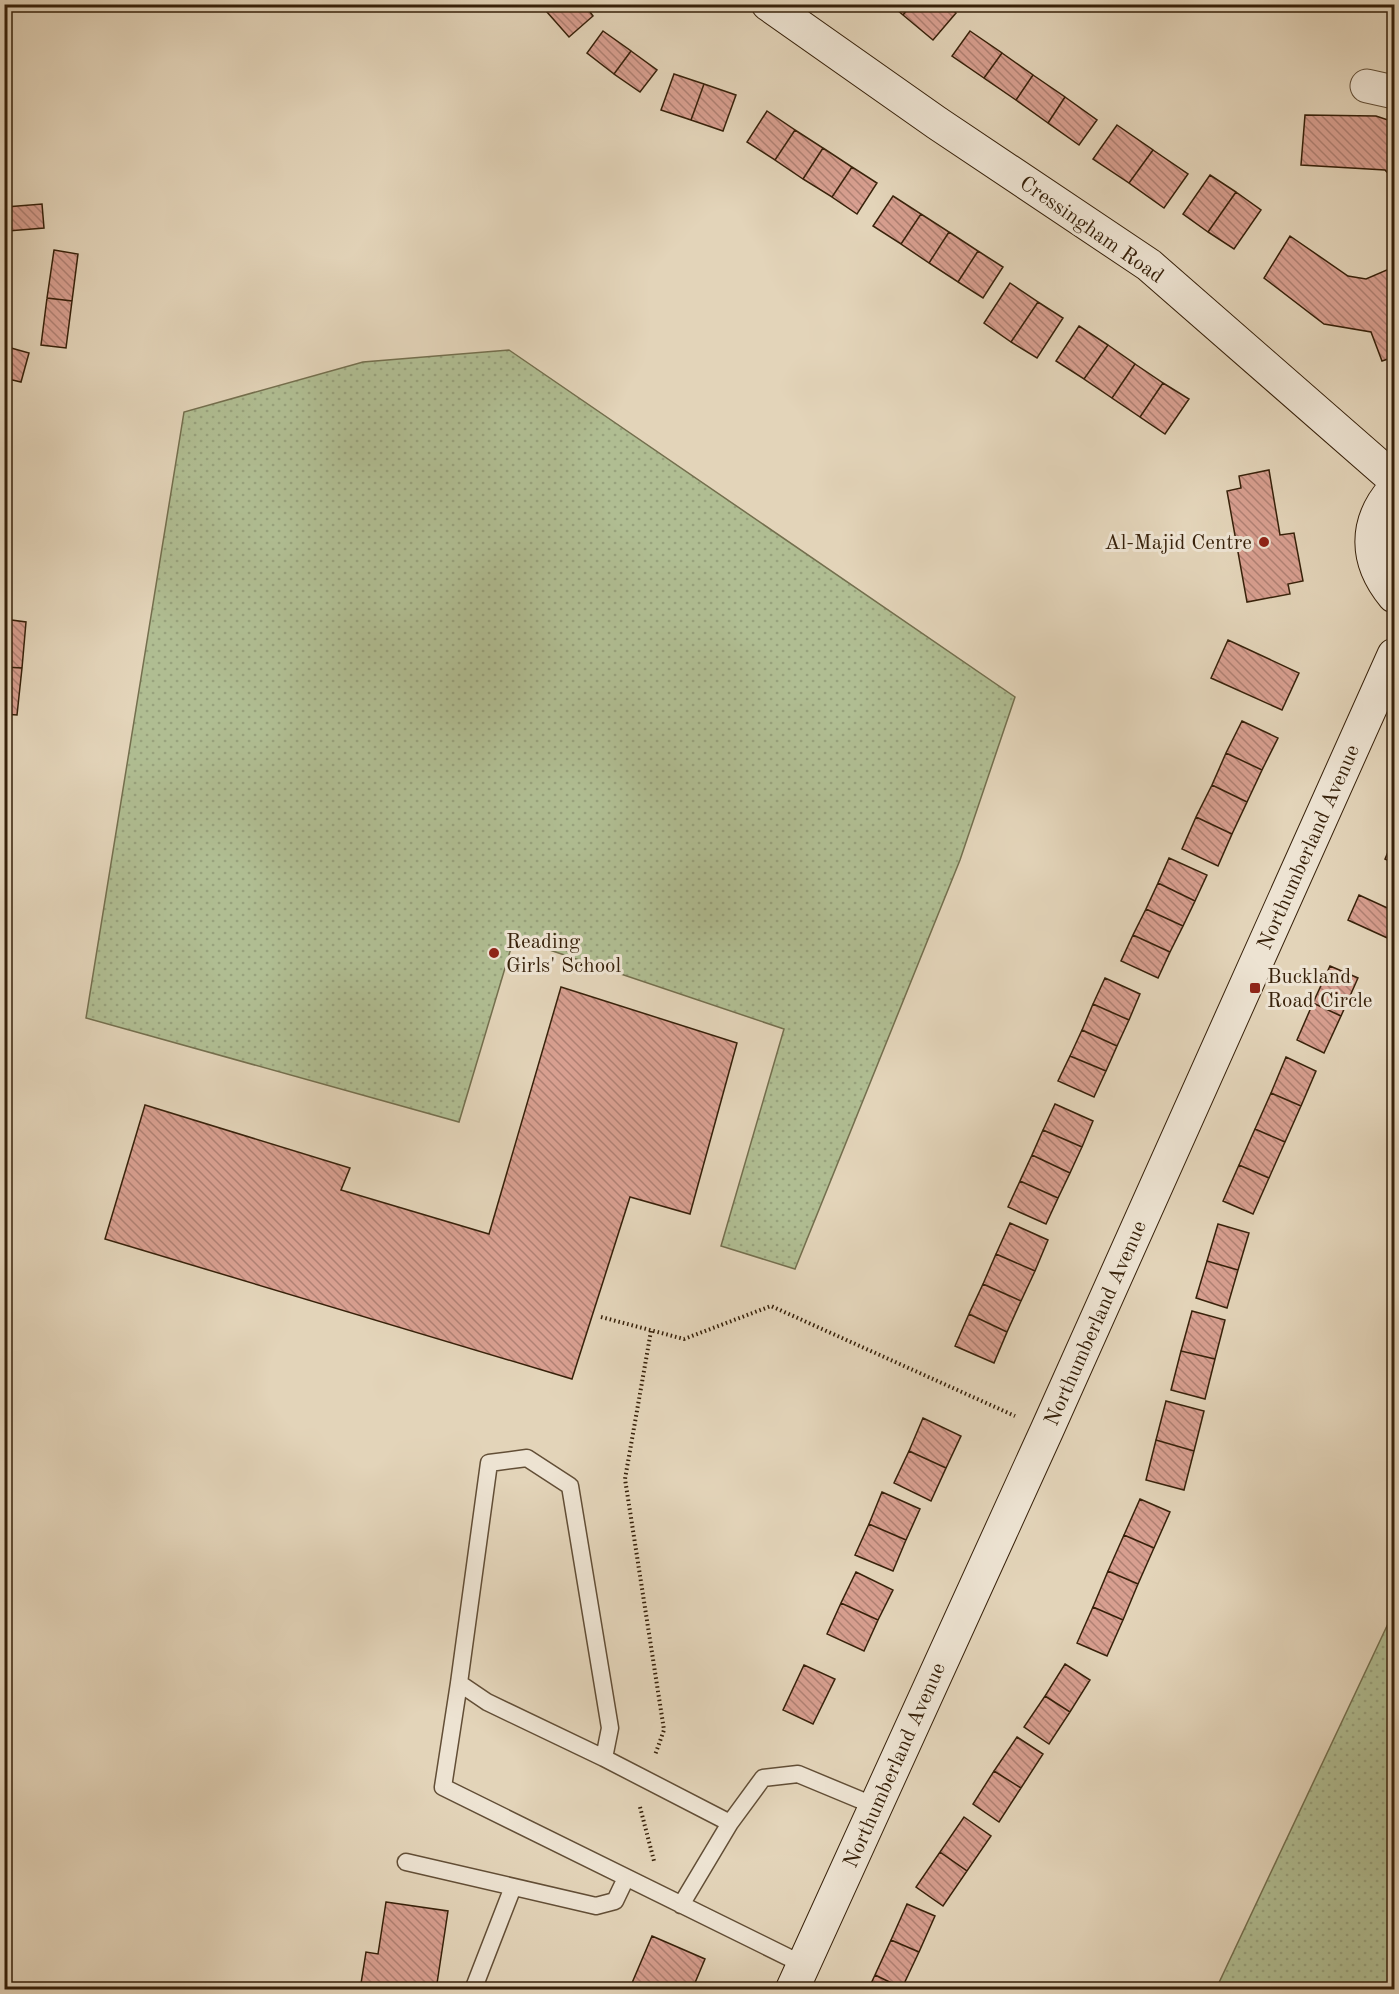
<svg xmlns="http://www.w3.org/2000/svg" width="1399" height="1994" viewBox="0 0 1399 1994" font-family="'Old Standard TT',serif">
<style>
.park{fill:url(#park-dots);stroke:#746f4e;stroke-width:1.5}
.building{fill:url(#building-back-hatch);stroke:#37210a;stroke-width:1.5}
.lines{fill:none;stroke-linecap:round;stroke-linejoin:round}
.lane-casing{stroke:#624e36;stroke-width:19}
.street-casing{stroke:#624e36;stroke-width:35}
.secondary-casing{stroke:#37210a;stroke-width:35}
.path{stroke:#37210a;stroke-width:4;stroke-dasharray:1.5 3;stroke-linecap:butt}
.lane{stroke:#ede3d2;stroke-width:16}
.street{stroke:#ede3d2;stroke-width:33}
.secondary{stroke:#ede3d2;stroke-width:33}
.poi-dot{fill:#8f2418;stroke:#ede3d2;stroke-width:2}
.labels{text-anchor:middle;stroke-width:6;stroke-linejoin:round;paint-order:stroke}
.street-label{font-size:21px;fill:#37210a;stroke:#ede3d2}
.poi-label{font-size:21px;fill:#37210a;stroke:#ede3d2;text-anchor:start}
</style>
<defs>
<pattern id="park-dots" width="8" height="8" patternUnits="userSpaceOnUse" patternTransform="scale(1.5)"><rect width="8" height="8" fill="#b0bd92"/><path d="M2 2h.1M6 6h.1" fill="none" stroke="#98a27d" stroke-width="1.8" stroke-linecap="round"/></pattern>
<pattern id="building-back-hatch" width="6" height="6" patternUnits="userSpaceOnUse" patternTransform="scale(1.5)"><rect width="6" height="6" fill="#d89f90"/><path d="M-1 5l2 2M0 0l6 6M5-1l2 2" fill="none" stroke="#b08174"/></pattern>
</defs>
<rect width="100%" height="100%" fill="#e3d4b9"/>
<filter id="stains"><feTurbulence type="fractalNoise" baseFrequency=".00333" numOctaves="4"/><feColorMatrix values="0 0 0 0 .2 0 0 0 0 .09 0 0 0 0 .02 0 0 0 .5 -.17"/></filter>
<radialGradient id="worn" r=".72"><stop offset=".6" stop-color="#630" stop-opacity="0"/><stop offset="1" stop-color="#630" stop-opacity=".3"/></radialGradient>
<path class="park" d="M509 350 1015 697 960 860 795 1269 721 1246 784 1029 514 938 459 1122 86 1018 184 412 363 362Z
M1394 1611V1989H1216Z"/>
<path class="building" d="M539 4H556L547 12Z
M556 4H584L593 16 569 37 547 12Z
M890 4H912L903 15Z
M912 4H947L956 13 933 40 903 15Z
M603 31 631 51 614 74 587 53Z
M970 31 1002 53 984 78 952 56Z
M631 51 657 70 640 92 614 74Z
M1002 53 1033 75 1016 100 984 78Z
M674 74 704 84 691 120 661 110Z
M1033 75 1065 97 1048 123 1016 100Z
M704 84 736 95 723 131 691 120Z
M1065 97 1097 120 1079 145 1048 123Z
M767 111 795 130 775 160 747 142Z
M1305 115 1376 116 1394 122V180L1385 170 1301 165Z
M1117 125 1153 150 1129 183 1093 159Z
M795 130 823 148 803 179 775 160Z
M823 148 852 167 832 197 803 179Z
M1153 150 1188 174 1164 208 1129 183Z
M852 167 877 183 857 214 832 197Z
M1210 175 1236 192 1208 232 1183 214Z
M1236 192 1261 210 1234 249 1208 232Z
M893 196 921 214 901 244 873 226Z
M42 204 44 228 8 231 6 207Z
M4 207 8 231H4Z
M921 214 949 232 929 263 901 244Z
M949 232 978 251 958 282 929 263Z
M1290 236 1348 276 1366 279 1387 270 1394 262V357L1382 361 1371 332 1324 324 1264 278Z
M54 250 78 254 72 301 47 298Z
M978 251 1003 267 983 298 958 282Z
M1010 283 1038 302 1011 342 984 323Z
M47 298 72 301 66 348 41 345Z
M1038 302 1063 318 1037 358 1011 342Z
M1079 326 1108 345 1084 379 1056 361Z
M1108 345 1135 364 1112 398 1084 379Z
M4 346 29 353 21 382 4 378Z
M1135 364 1163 383 1140 417 1112 398Z
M1163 383 1189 399 1165 434 1140 417Z
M1269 470 1280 535 1294 533 1303 581 1288 584 1290 594 1247 602 1227 491 1241 488 1239 476Z
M4 619 26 622 22 668 4 667Z
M1228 640 1299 673 1282 710 1211 678Z
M4 667 22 668 17 715 4 714Z
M1242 721 1278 738 1262 770 1226 753Z
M1226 753 1262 770 1247 802 1212 785Z
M1212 785 1247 802 1232 834 1196 817Z
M1196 817 1232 834 1218 866 1182 849Z
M1394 838V863L1385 859Z
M1169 858 1207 875 1195 901 1158 883Z
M1158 883 1195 901 1183 926 1146 909Z
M1359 895 1394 911V941L1348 920Z
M1146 909 1183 926 1170 952 1133 935Z
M1133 935 1170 952 1158 978 1121 961Z
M1330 966 1358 978 1341 1016 1313 1003Z
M1105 978 1140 994 1129 1020 1093 1004Z
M561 987 737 1043 690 1214 630 1197 572 1379 105 1239 145 1105 350 1168 341 1190 489 1234Z
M1313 1003 1341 1016 1324 1053 1297 1040Z
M1093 1004 1129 1020 1117 1046 1082 1030Z
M1082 1030 1117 1046 1106 1071 1070 1056Z
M1070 1056 1106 1071 1094 1097 1058 1081Z
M1286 1057 1316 1071 1301 1106 1271 1093Z
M1271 1093 1301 1106 1285 1142 1255 1129Z
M1055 1104 1093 1121 1082 1147 1043 1130Z
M1255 1129 1285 1142 1269 1178 1239 1165Z
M1043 1130 1082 1147 1070 1173 1032 1155Z
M1032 1155 1070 1173 1058 1198 1020 1181Z
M1239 1165 1269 1178 1253 1214 1223 1201Z
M1020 1181 1058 1198 1046 1224 1008 1207Z
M1010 1223 1048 1240 1035 1271 996 1254Z
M1218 1224 1249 1233 1238 1270 1207 1261Z
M996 1254 1035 1271 1021 1301 983 1284Z
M1207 1261 1238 1270 1227 1308 1196 1298Z
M983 1284 1021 1301 1007 1332 969 1314Z
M1192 1311 1225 1320 1215 1359 1181 1351Z
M969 1314 1007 1332 994 1363 955 1346Z
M1181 1351 1215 1359 1205 1399 1171 1390Z
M1166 1401 1204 1411 1194 1451 1156 1440Z
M923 1418 961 1436 946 1468 909 1451Z
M1156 1440 1194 1451 1184 1490 1146 1480Z
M909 1451 946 1468 931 1501 894 1483Z
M882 1492 920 1509 906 1540 869 1524Z
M1140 1499 1170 1512 1154 1548 1124 1535Z
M869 1524 906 1540 893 1571 855 1555Z
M1124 1535 1154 1548 1138 1584 1108 1571Z
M1108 1571 1138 1584 1123 1620 1093 1607Z
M856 1572 893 1590 878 1620 841 1603Z
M841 1603 878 1620 864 1651 827 1634Z
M1093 1607 1123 1620 1107 1656 1077 1643Z
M1065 1664 1090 1680 1070 1712 1045 1696Z
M804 1665 835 1679 813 1724 783 1710Z
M1045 1696 1070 1712 1049 1744 1024 1727Z
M1017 1737 1043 1754 1021 1788 994 1771Z
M994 1771 1021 1788 999 1822 973 1804Z
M964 1817 991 1836 967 1871 940 1852Z
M940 1852 967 1871 943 1906 916 1887Z
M386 1902 448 1911 436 1990H360L366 1952 378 1954Z
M907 1904 935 1916 919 1952 891 1940Z
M652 1936 705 1959 692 1990H629Z
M891 1940 919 1952 902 1988 875 1975Z
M875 1975 902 1988V1990H868Z"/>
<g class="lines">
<g class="lane-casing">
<path id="lane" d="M459 1683 487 1702 604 1758
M730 1823 604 1758 610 1728 570 1486 527 1458 489 1463 459 1683 443 1787 804 1965
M406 1862 596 1906 615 1901 626 1878
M681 1905 730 1823 763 1778 798 1774 875 1806
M473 1990 513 1887"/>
</g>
<g class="street-casing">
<path id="street" d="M1367 86 1394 92"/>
</g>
<g class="secondary-casing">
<path id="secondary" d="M768 4 937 123 1149 265 1394 479
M1394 489C1364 523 1365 561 1394 596
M792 1990 1047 1430 1394 655"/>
</g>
<path class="path" d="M601 1317 684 1339 771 1306 1015 1416
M651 1331 625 1479 664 1730 655 1755
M640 1807 654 1861
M4 1984 17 1990"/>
<use href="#lane" class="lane"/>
<use href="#street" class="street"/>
<use href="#secondary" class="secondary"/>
</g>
<g class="poi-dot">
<circle cx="1264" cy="542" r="6"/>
<circle cx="494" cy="953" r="6"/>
<rect x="1249" y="982" width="12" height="12" rx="3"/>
</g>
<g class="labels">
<g class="street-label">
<text transform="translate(1092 229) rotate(35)" y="7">Cressingham Road</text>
<text transform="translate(1308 847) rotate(-66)" y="7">Northumberland Avenue</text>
<text transform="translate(1095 1323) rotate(-66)" y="7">Northumberland Avenue</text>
<text transform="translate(894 1765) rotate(-66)" y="7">Northumberland Avenue</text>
</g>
<g class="poi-label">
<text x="1252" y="549" text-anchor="end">Al-Majid Centre</text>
<text x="506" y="948">Reading<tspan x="506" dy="24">Girls' School</tspan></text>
<text x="1267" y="983">Buckland<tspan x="1267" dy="24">Road Circle</tspan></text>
</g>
</g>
<rect width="1399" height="1994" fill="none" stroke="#e3d4b9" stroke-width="24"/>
<rect x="6" y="6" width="1387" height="1982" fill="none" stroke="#37210a" stroke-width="3"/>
<rect x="12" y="12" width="1375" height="1970" fill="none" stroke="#37210a" stroke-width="1.5"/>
<rect width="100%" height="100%" filter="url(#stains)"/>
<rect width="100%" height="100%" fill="url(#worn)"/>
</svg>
